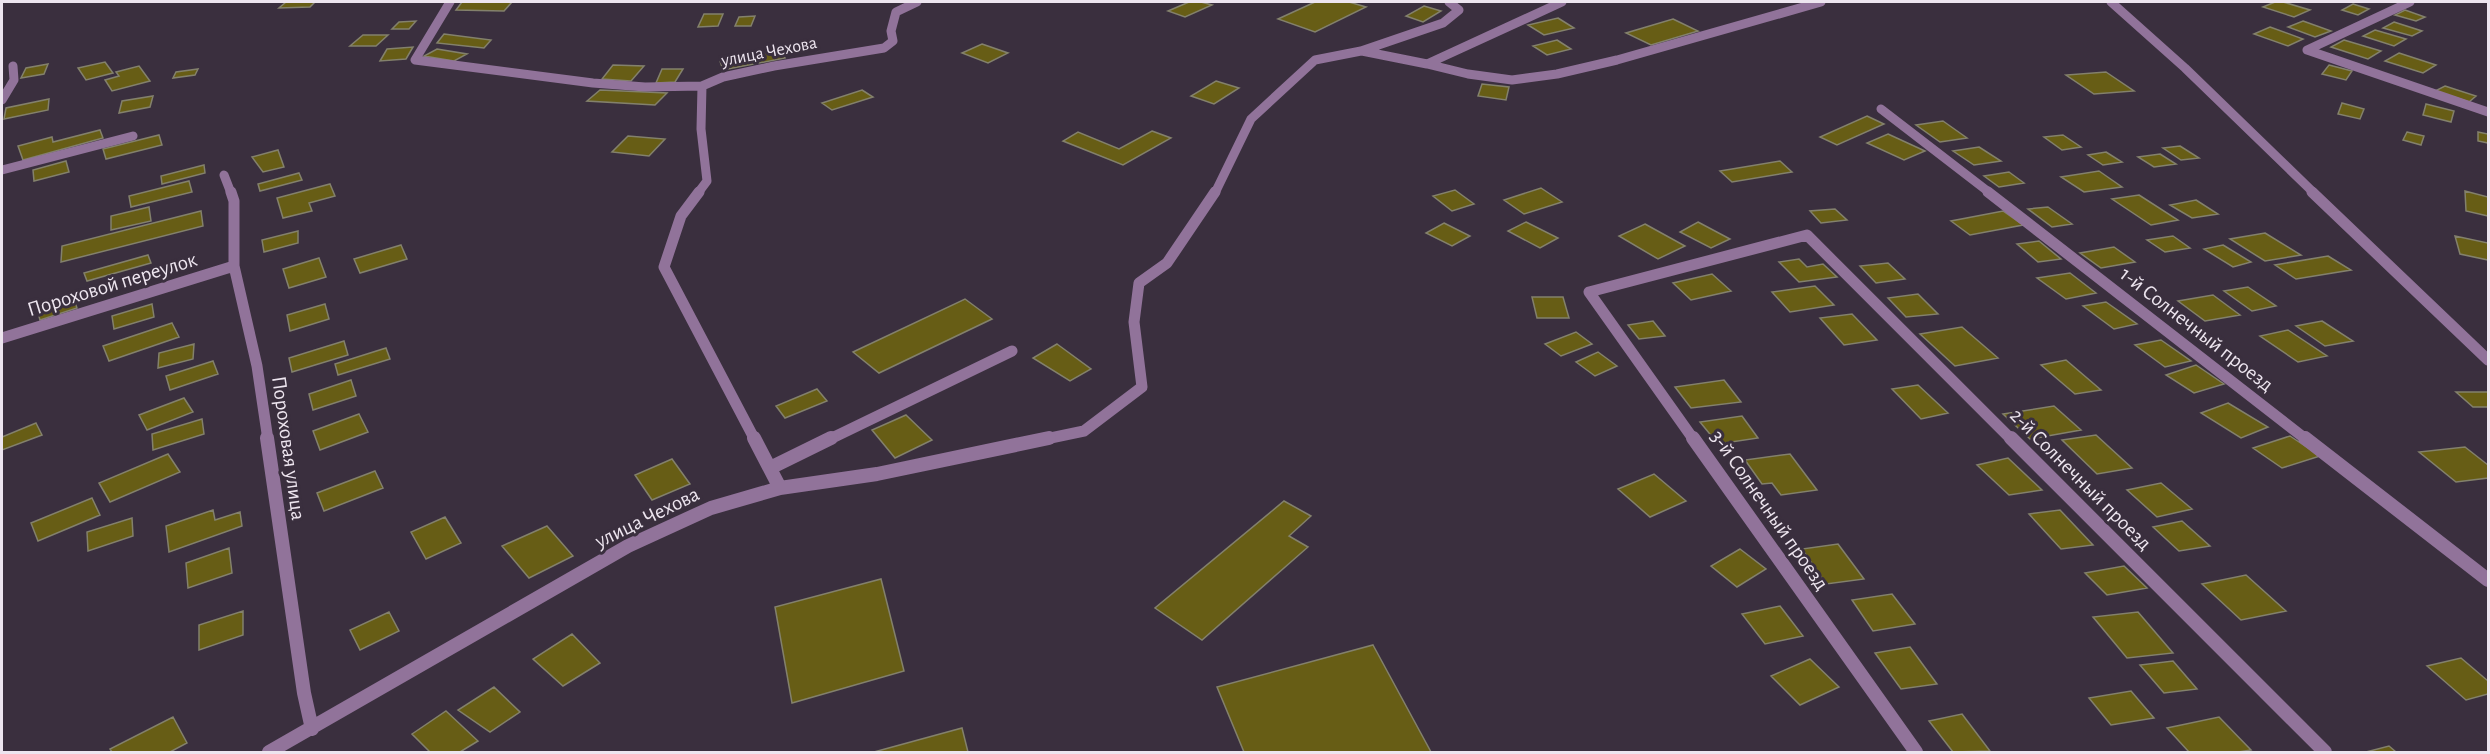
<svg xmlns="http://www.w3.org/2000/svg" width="2490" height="754" viewBox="0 0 2490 754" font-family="'Alegreya Sans',sans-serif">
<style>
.building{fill:#675d15;stroke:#83816c;stroke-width:1.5}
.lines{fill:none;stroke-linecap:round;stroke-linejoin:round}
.street-far2{stroke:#91739a;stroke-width:9}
.street-far1{stroke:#91739a;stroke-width:11}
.street{stroke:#91739a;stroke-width:14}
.labels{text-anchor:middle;stroke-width:6;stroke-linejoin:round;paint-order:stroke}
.far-street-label{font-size:18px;fill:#ede5ef;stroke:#3a2f3e}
.street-label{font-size:21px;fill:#ede5ef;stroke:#3a2f3e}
</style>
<rect width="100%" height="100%" fill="#3a2f3e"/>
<path class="building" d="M286 2H315L310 7 279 8Z
M462 2H512L504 11 456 10Z
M1189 2H1201L1212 5 1185 17 1168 11Z
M1315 2H1349L1366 7 1315 32 1278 19Z
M2275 2H2283L2310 10 2294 17 2263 7Z
M2353 4 2369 9 2358 15 2342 10Z
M1424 6 1441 11 1423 22 1406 16Z
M2405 10 2425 17 2416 21 2395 15Z
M704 14H723L718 26 698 27Z
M755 16 751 26H735L739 17Z
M1558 18 1574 28 1544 35 1528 25Z
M1673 19 1698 31 1651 45 1626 33Z
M416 21 409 29H392L399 22Z
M2303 21 2331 31 2315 37 2288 27Z
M2394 22 2422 31 2412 36 2383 28Z
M2270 27 2303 39 2288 46 2254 34Z
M2375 30 2406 39 2394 46 2363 36Z
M444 34 491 40 484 48 437 43Z
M363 35H388L376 46H350Z
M1557 40 1571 49 1547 55 1533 46Z
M2344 40 2381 51 2368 59 2331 47Z
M982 44 1008 53 988 63 962 53Z
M413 47 406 59 380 61 387 49Z
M437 49 467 54 454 61 424 56Z
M782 50 785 58 723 70 720 61Z
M2399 53 2436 65 2423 73 2385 61Z
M105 62 113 73 86 80 78 68Z
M48 64 44 74 21 78 26 68Z
M613 65 644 66 631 81 602 79Z
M2329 65 2352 71 2346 80 2322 74Z
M139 66 150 81 112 91 105 80 119 76 116 72Z
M198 69 195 75 173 78 176 72Z
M662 69H683L675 82 656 83Z
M2106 72 2134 91 2094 94 2066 75Z
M1216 81 1239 88 1214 104 1191 96Z
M1482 84 1509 87 1506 100 1478 96Z
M2445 86 2476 96 2469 102 2435 91Z
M600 90 667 93 655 105 587 101Z
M862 90 873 97 832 110 822 103Z
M153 96 150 107 119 113 122 101Z
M49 99 48 110 4 119 6 108Z
M2342 103 2364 109 2360 119 2338 114Z
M2426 104 2454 111 2451 122 2423 115Z
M1867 116 1884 124 1837 145 1820 137Z
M1943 121 1967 138 1940 142 1916 125Z
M100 130 103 138 23 160 18 146 52 137 53 142Z
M1152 131 1171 138 1123 165 1063 141 1078 132 1119 149Z
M2407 132 2424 136 2421 145 2403 140Z
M2478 132 2488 134V143L2478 141Z
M1888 134 1925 151 1904 160 1867 143Z
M159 135 162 145 106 159 103 149Z
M2063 135 2081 147 2062 150 2044 137Z
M628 136 665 139 649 156 612 152Z
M2180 146 2199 158 2181 160 2163 148Z
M1979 147 2001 161 1974 165 1953 151Z
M278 150 284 167 263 172 252 157Z
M2106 152 2122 162 2103 165 2088 155Z
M2160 154 2176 164 2154 167 2138 157Z
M66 161 69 172 34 181 33 170Z
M1780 161 1792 172 1732 182 1720 171Z
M204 165 205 173 162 184 161 176Z
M2099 171 2122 187 2084 192 2061 177Z
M2009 172 2024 183 1999 187 1984 176Z
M299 173 302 180 260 191 258 184Z
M189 181 192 192 131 207 129 196Z
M330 184 335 196 309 203 312 211 283 218 277 198Z
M1541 188 1562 202 1524 214 1504 200Z
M1455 190 1474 204 1452 211 1433 196Z
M2465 191 2488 197V216L2466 211Z
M2139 195 2178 220 2151 225 2112 199Z
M2196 200 2218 214 2192 218 2170 205Z
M149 207 151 221 111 230V216Z
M2048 207 2072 224 2052 227 2028 209Z
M1835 209 1847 220 1821 223 1810 211Z
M201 211 203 226 61 262 62 246Z
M2003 211 2023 225 1970 235 1951 221Z
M1526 222 1558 238 1540 248 1508 231Z
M1698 222 1730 239 1711 248 1680 232Z
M1444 223 1470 236 1452 246 1426 233Z
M1645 224 1685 246 1658 259 1619 236Z
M298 231V243L264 252 262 240Z
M2265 233 2301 255 2265 261 2230 239Z
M2173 236 2190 248 2165 252 2147 240Z
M2455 236 2488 243V260L2460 254Z
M2039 241 2061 259 2038 262 2017 244Z
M401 245 407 259 360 273 354 259Z
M2223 245 2251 262 2233 267 2204 249Z
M2114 247 2135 262 2101 268 2080 253Z
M148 255 151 263 87 281 84 273Z
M2328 256 2351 270 2296 279 2275 265Z
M319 258 326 277 289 288 283 269Z
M1799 259 1807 267 1823 264 1837 277 1799 282 1779 262Z
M1888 263 1905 279 1876 283 1860 266Z
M2070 273 2096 293 2066 299 2037 278Z
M1712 274 1731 291 1691 300 1673 283Z
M1815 286 1834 305 1790 312 1772 292Z
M2248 287 2276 306 2252 311 2224 291Z
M72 294 77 308 40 320 36 305Z
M1918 294 1938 314 1906 317 1888 298Z
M2213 295 2240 315 2205 321 2178 301Z
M1532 297H1563L1569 318H1537Z
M965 299 992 319 879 373 853 352Z
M2106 302 2137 324 2114 329 2083 306Z
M152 304 154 317 114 329 112 316Z
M325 304 329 319 290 331 287 315Z
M1852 314 1877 340 1844 345 1820 318Z
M1653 321 1665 336 1639 339 1628 325Z
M2322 321 2353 341 2325 346 2296 326Z
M172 323 179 337 109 361 103 346Z
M1962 327 1998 358 1955 366 1920 334Z
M2288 330 2327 356 2298 362 2260 336Z
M1576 332 1592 344 1561 356 1545 344Z
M2161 340 2191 361 2165 367 2135 345Z
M344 341 348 355 292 372 289 358Z
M194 344 193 359 158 368 159 353Z
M1057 344 1091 369 1070 381 1033 358Z
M386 348 390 359 338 375 335 364Z
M1598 352 1617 366 1595 376 1576 362Z
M2066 360 2101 390 2075 394 2041 365Z
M213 361 218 374 170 390 166 376Z
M2196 365 2224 384 2194 393 2166 375Z
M351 380 356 396 313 410 309 394Z
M1724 380 1741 402 1691 408 1675 387Z
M1918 385 1948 413 1921 419 1892 389Z
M817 389 827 401 785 418 776 406Z
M2456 392H2488V407H2473Z
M184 398 193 412 147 430 139 415Z
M2228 403 2268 427 2241 438 2201 413Z
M2054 406 2081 430 2030 439 2003 414Z
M359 414 368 432 320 450 313 431Z
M906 415 932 440 895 458 872 430Z
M1742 416 1758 438 1718 444 1700 422Z
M202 419 204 434 153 450 152 434Z
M36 423 42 435 2 450V437Z
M2096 435 2132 468 2097 474 2062 440Z
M2290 436 2320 456 2282 468 2253 448Z
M2465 447 2488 465V478L2456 482 2419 452Z
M168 454 180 472 110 502 99 483Z
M1790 454 1817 490 1781 495 1772 483 1762 484 1745 460Z
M2008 458 2042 490 2009 495 1977 465Z
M672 459 690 484 652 500 635 475Z
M375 471 383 488 324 511 317 493Z
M1654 474 1686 501 1650 517 1618 489Z
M2161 483 2192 509 2157 517 2127 490Z
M92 498 100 515 38 541 31 523Z
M1284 501 1311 516 1289 536 1308 547 1202 640 1155 608Z
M213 510 215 520 240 512 242 526 169 552 166 526Z
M2060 510 2093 545 2061 549 2029 514Z
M445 517 461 543 426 559 411 532Z
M132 518 133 536 88 551 87 532Z
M2182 521 2210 546 2179 551 2153 527Z
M547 526 573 556 529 578 502 546Z
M1838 544 1864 579 1826 584 1802 549Z
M229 548 232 573 188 588 186 563Z
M1740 549 1766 569 1737 587 1711 566Z
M2124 566 2147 588 2107 595 2085 573Z
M2246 575 2286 611 2241 620 2202 584Z
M881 579 904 671 792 703 775 607Z
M1892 594 1915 624 1873 631 1852 600Z
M1780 606 1803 636 1765 644 1742 614Z
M243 611V635L199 650V625Z
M389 612 399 631 360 650 350 630Z
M2138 612 2173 653 2127 658 2093 617Z
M572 634 600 663 563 686 533 659Z
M1373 645 1431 752H1244L1217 687Z
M1910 647 1937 684 1901 689 1875 653Z
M2461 658 2488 681V694L2466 700 2427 666Z
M1810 659 1839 687 1800 705 1771 676Z
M2173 661 2197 689 2164 693 2140 665Z
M494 687 520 712 490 732 458 710Z
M2131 691 2154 718 2111 725 2089 698Z
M446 711 478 741 460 752H430L412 734Z
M1962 714 1990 751 1953 752 1929 721Z
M173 717 187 743 170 752H112L110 749Z
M2219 717 2251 750 2238 752H2189L2167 728Z
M962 728 968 752H874Z
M2389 746 2396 752H2366Z"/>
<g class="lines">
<path class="street-far2" d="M450 2 415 60 593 83 645 87 702 86 723 77 774 66 884 48 893 41 891 31 896 12 917 2
M2111 2 2185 68 2314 193
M2307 50 2488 112
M2307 50 2410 2
M1362 51 1427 64 1562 2
M1427 64 1468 74 1512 80 1557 74 1617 60 1821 2
M2 100 14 80 13 66
M1881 109 1990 193
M2 170 133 136
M224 175 231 193
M698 193 707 181 701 129 702 86
M1215 193 1251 119 1315 60 1361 51 1443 23 1459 10 1449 2"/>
<path class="street-far1" d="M231 192 234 201V266L257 366 268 440
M699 192 681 216 664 267 755 440
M1988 192 2307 440
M2312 192 2488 360
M2 338 234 266
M828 440 1012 351
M1041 440 1084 431 1142 387 1134 322 1139 283 1167 263 1215 192
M1694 440 1589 292 1807 235 2012 440"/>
<path class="street" d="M267 438 304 693 312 729
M754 438 780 488
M1693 438 1916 752
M2011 438 2325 752
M2305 438 2488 580
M770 468 831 438
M269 752 628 546 711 508 780 488 877 474 1049 438"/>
</g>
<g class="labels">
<g class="far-street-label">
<text transform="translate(769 51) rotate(-11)" y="6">улица Чехова</text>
</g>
<g class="street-label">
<text transform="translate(112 284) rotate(-17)" y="7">Пороховой переулок</text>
<text transform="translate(2197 329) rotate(38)" y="7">1-й Солнечный проезд</text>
<text transform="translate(289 448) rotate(82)" y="7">Пороховая улица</text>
<text transform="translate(2081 479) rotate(45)" y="7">2-й Солнечный проезд</text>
<text transform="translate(1770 510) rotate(55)" y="7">3-й Солнечный проезд</text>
<text transform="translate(647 517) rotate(-26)" y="7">улица Чехова</text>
</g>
</g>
<rect width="2490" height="754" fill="none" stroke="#ede5ef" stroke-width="6"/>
</svg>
